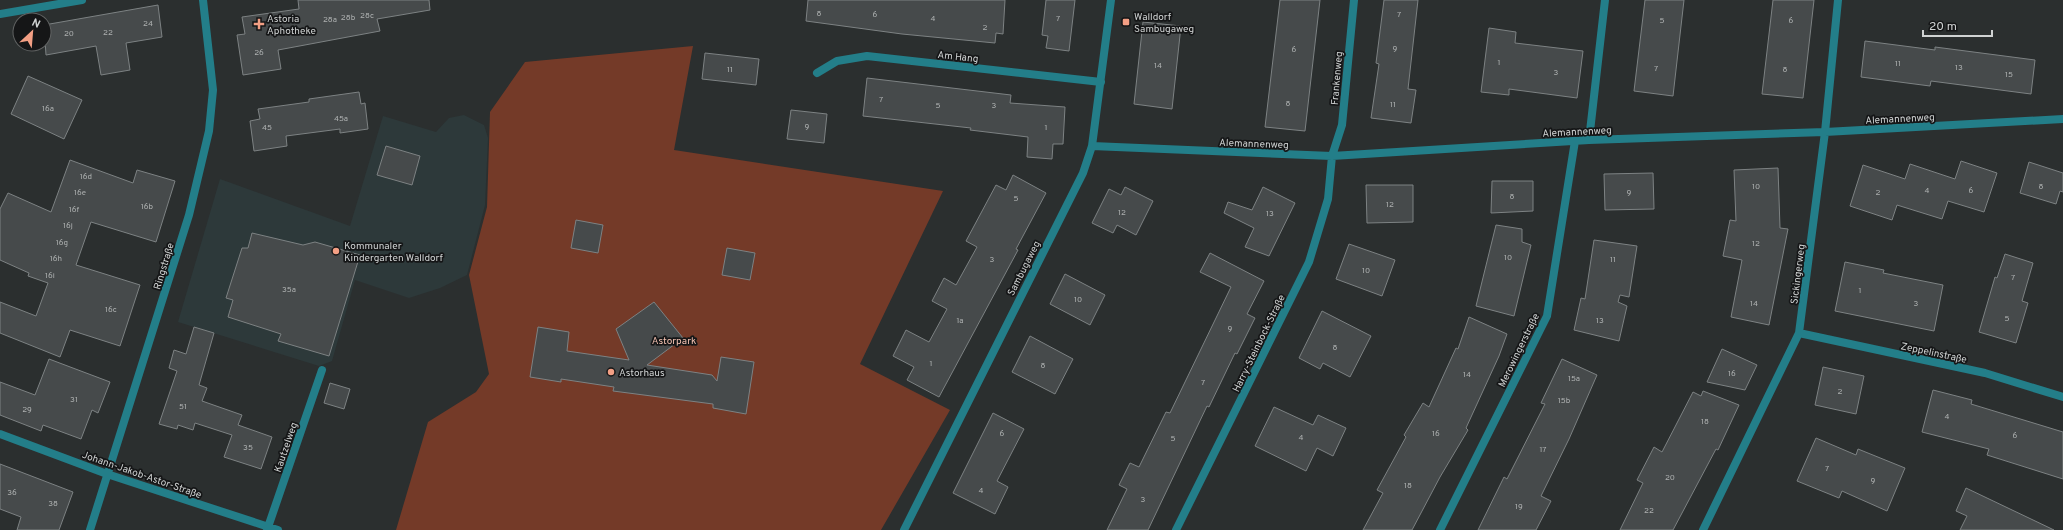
<svg xmlns="http://www.w3.org/2000/svg" width="2063" height="530" viewBox="0 0 2063 530" font-family="Overpass,sans-serif">
<style>
.built{fill:#2d393a}
.green{fill:#743a28}
.building{fill:#464a4b;stroke:#7d8283}
.lines{fill:none;stroke-linecap:round;stroke-linejoin:round}
.minor{stroke:#237e89;stroke-width:8}
.tertiary{stroke:#237e89;stroke-width:8}
.poi-dot{fill:#f39f84;stroke:#151617;stroke-width:1.5}
.labels{text-anchor:middle;stroke-width:3.5;stroke-linejoin:round;paint-order:stroke}
.number-label{font-size:8px;fill:#aeb1b1}
.poi-label{font-size:10px;fill:#d0d3d3;stroke:#151617;text-anchor:start}
.street-label{font-size:10px;fill:#d0d3d3;stroke:#151617}
.park-label{font-size:10px;fill:#f4c2b2;stroke:#151617}
</style>
<rect width="100%" height="100%" fill="#2b2f2f"/>
<path class="built" d="M464 115 484 125 488 138 485 205 467 275 440 288 409 298 355 280 332 361 319 366 178 322 220 179 350 226 383 116 436 132 449 118Z"/>
<path class="green" d="M693 46 674 150 943 191 860 364 950 410 881 530H396L428 422 476 392 489 374 469 275 487 207 490 112 525 62Z"/>
<path class="building" d="M298 0H429L430 10 377 19 380 31 278 50 281 69 243 75 237 35 245 34 242 17 299 9Z
M808 0H1005L1003 34 996 33 995 43 902 34 806 21Z
M1046 0H1075L1069 51 1046 48 1048 36 1042 35Z
M1280 0H1320L1305 131 1265 127Z
M1384 0H1418L1408 89 1416 90 1411 123 1371 118 1379 64 1376 63Z
M1645 0H1684L1673 96 1634 91Z
M1773 0H1814L1803 98 1762 94Z
M158 5 162 37 126 43 130 70 101 75 96 46 46 55 44 25Z
M1143 22 1181 26 1172 109 1134 104Z
M1489 28 1516 32 1515 43 1583 51 1577 98 1509 89V95L1481 92Z
M1865 41 1935 50V47L2035 60 2031 94 1931 81 1930 86 1861 77Z
M705 53 759 59 756 85 702 79Z
M28 76 82 100 64 139 11 114Z
M867 78 1011 95 1010 103 1065 107 1063 144H1053L1052 159 1027 157 1028 137 970 130 971 128 863 116Z
M359 92 361 104 365 103 368 129 340 133V129L286 136 287 146 254 151 250 121 260 119 258 109 309 102V99Z
M791 110 827 114 824 143 787 139Z
M386 146 420 156 412 185 377 175Z
M70 160 133 183 137 170 175 181 156 242 91 222 76 265 140 285 120 346 70 330 60 357 0 333V302L36 316 48 283 28 276 29 273 0 260V209L8 193 51 212Z
M1961 161 1997 173 1984 212 1948 201 1942 219 1897 205 1892 220 1850 206 1863 165 1905 179 1910 164 1955 179Z
M2029 162 2063 173V192L2060 191 2056 204 2020 193Z
M1778 168 1780 228 1788 229 1769 325 1731 317 1742 260 1723 256 1730 220 1736 221 1734 170Z
M1653 173 1654 209 1605 210 1604 174Z
M1013 175 1046 193 1016 249 1018 250 939 397 907 380 914 367 893 356 906 330 929 342 947 309 932 301 944 278 956 285 977 247 966 241 996 185 1006 190Z
M1492 181H1533V211L1491 213Z
M1366 185H1413V222L1367 223Z
M1125 187 1153 201 1136 235 1117 225 1113 233 1092 223 1109 189 1121 195Z
M1263 187 1295 203 1269 256 1245 247 1254 228 1224 213 1228 202 1252 210Z
M576 220 603 225 598 253 571 248Z
M1496 225 1522 229V242L1531 245 1514 316 1476 306Z
M252 233 303 245 315 242 360 255 329 356 278 341 281 334 228 317 233 300 226 298 242 248H248Z
M1594 240 1637 246 1629 297 1620 295 1618 302 1627 306 1619 341 1574 330 1581 298 1585 299Z
M1349 244 1395 260 1382 296 1336 279Z
M727 248 755 253 750 280 722 275Z
M1210 253 1264 281 1247 314 1255 318 1237 354 1235 353 1209 407 1207 406 1148 530H1107L1127 489 1119 485 1130 463 1139 467 1166 412 1170 413 1231 287 1200 272Z
M2005 254 2033 263 2022 301 2028 303 2016 343 1979 332 1995 277 1997 278Z
M1845 262 1884 270 1883 273 1943 285 1934 331 1835 311Z
M1065 274 1105 295 1090 325 1050 304Z
M654 302 683 338 647 365 712 375 717 381 721 357 754 362 746 414 713 408V404L613 391 614 387 561 379V382L530 377 538 327 569 332 567 351 629 360 616 329Z
M1322 311 1371 336 1350 377 1323 363 1320 369 1299 358Z
M1469 317 1507 334 1499 356 1466 428 1468 430 1440 477 1412 530H1363L1383 493 1377 490 1406 437 1404 435 1423 403 1429 407 1456 348 1458 349Z
M194 327 214 333 199 385 207 388 202 401 242 415 238 425 272 437 261 469 224 457 232 435 195 423 193 430 178 425 177 429 159 424 177 371 169 368 174 350 186 354Z
M1030 336 1073 359 1055 394 1012 372Z
M1722 349 1757 365 1745 390 1707 382Z
M49 359 110 382 98 413 92 410 81 439 43 425 41 431 0 415V382L35 395Z
M1562 359 1597 375 1569 439 1541 496 1551 501 1536 530H1478L1504 477 1507 479 1545 404 1541 403Z
M1823 367 1864 376 1856 414 1815 405Z
M330 383 350 389 344 409 324 403Z
M1933 390 1972 400 1971 404 2063 432V479L1987 455 1989 449 1922 432Z
M1703 391 1739 405 1718 450 1716 449 1673 530H1620L1643 483 1637 480 1654 447 1662 452 1693 392 1701 396Z
M1274 407 1313 425 1318 415 1346 428 1333 456 1317 448 1306 471 1255 446Z
M993 413 1024 429 997 481 1008 487 995 514 953 493Z
M1816 438 1856 455 1858 449 1905 468 1887 511 1842 491 1839 498 1797 481Z
M0 464 73 492 59 530H17L21 517 0 509Z
M1966 488 2054 530H1960L1967 516 1956 511Z"/>
<g class="lines">
<path class="minor" d="M817 73 837 61 867 56 1101 82
M1589 140 1605 0
M1092 146 1332 156 1589 140 1825 132 2063 119
M1799 333 1985 373 2063 397
M0 434 107 474 278 530
M90 530 189 215 209 131 213 90 203 0
M267 530 322 370
M904 530 1083 173 1092 146 1111 0
M1176 530 1309 262 1328 199 1332 156 1342 125 1354 0
M1440 530 1547 316 1575 141
M1703 530 1799 333 1825 132 1838 0"/>
<path class="tertiary" d="M0 14 82 0"/>
</g>
<g class="poi-dot">
<rect x="1122" y="18" width="8" height="8" rx="2"/>
<path d="M257 18h4v4h4v4h-4v4h-4v-4h-4v-4h4z"/>
<circle cx="336" cy="251" r="4"/>
<circle cx="611" cy="372" r="4"/>
</g>
<g class="labels">
<g class="number-label">
<text x="819" y="16">8</text>
<text x="875" y="17">6</text>
<text x="1399" y="17">7</text>
<text x="367" y="18">28c</text>
<text x="348" y="20">28b</text>
<text x="933" y="21">4</text>
<text x="1058" y="21">7</text>
<text x="330" y="22">28a</text>
<text x="1662" y="23">5</text>
<text x="1791" y="23">6</text>
<text x="148" y="26">24</text>
<text x="985" y="30">2</text>
<text x="108" y="35">22</text>
<text x="69" y="36">20</text>
<text x="1395" y="51">9</text>
<text x="1294" y="52">6</text>
<text x="259" y="55">26</text>
<text x="1499" y="65">1</text>
<text x="1898" y="66">11</text>
<text x="1158" y="68">14</text>
<text x="1959" y="70">13</text>
<text x="1656" y="71">7</text>
<text x="730" y="72">11</text>
<text x="1785" y="72">8</text>
<text x="1556" y="75">3</text>
<text x="2009" y="77">15</text>
<text x="881" y="102">7</text>
<text x="1288" y="106">8</text>
<text x="1393" y="107">11</text>
<text x="938" y="108">5</text>
<text x="994" y="108">3</text>
<text x="48" y="111">16a</text>
<text x="341" y="121">45a</text>
<text x="807" y="129">9</text>
<text x="267" y="130">45</text>
<text x="1046" y="130">1</text>
<text x="86" y="179">16d</text>
<text x="1756" y="189">10</text>
<text x="2041" y="189">8</text>
<text x="1927" y="193">4</text>
<text x="1971" y="193">6</text>
<text x="80" y="195">16e</text>
<text x="1629" y="195">9</text>
<text x="1878" y="195">2</text>
<text x="1512" y="199">8</text>
<text x="1016" y="201">5</text>
<text x="1390" y="207">12</text>
<text x="147" y="209">16b</text>
<text x="74" y="212">16f</text>
<text x="1122" y="215">12</text>
<text x="1270" y="216">13</text>
<text x="68" y="228">16j</text>
<text x="62" y="245">16g</text>
<text x="1756" y="246">12</text>
<text x="1508" y="260">10</text>
<text x="56" y="261">16h</text>
<text x="992" y="262">3</text>
<text x="1613" y="262">11</text>
<text x="1366" y="273">10</text>
<text x="50" y="278">16i</text>
<text x="2013" y="280">7</text>
<text x="289" y="292">35a</text>
<text x="1860" y="293">1</text>
<text x="1078" y="302">10</text>
<text x="1754" y="306">14</text>
<text x="1916" y="306">3</text>
<text x="111" y="312">16c</text>
<text x="2007" y="321">5</text>
<text x="960" y="323">1a</text>
<text x="1600" y="323">13</text>
<text x="1230" y="331">9</text>
<text x="1335" y="350">8</text>
<text x="931" y="366">1</text>
<text x="1043" y="368">8</text>
<text x="1732" y="376">16</text>
<text x="1467" y="377">14</text>
<text x="1574" y="381">15a</text>
<text x="1203" y="385">7</text>
<text x="1840" y="394">2</text>
<text x="74" y="402">31</text>
<text x="1564" y="403">15b</text>
<text x="183" y="409">51</text>
<text x="27" y="412">29</text>
<text x="1947" y="419">4</text>
<text x="1705" y="424">18</text>
<text x="1002" y="436">6</text>
<text x="1436" y="436">16</text>
<text x="2015" y="438">6</text>
<text x="1301" y="440">4</text>
<text x="1173" y="441">5</text>
<text x="248" y="450">35</text>
<text x="1543" y="452">17</text>
<text x="1827" y="471">7</text>
<text x="1670" y="480">20</text>
<text x="1873" y="483">9</text>
<text x="1408" y="488">18</text>
<text x="981" y="493">4</text>
<text x="12" y="495">36</text>
<text x="1143" y="502">3</text>
<text x="53" y="506">38</text>
<text x="1519" y="509">19</text>
<text x="1649" y="513">22</text>
</g>
<g class="poi-label">
<text x="1134" y="20">Walldorf<tspan x="1134" dy="12">Sambugaweg</tspan></text>
<text x="267" y="22">Astoria<tspan x="267" dy="12">Aphotheke</tspan></text>
<text x="344" y="249">Kommunaler<tspan x="344" dy="12">Kindergarten Walldorf</tspan></text>
<text x="619" y="376">Astorhaus</text>
</g>
<g class="street-label">
<text transform="translate(958 56) rotate(6)" y="4">Am Hang</text>
<text transform="translate(1336 78) rotate(-85)" y="4">Frankenweg</text>
<text transform="translate(1900 118) rotate(-3)" y="4">Alemannenweg</text>
<text transform="translate(1577 131) rotate(-3)" y="4">Alemannenweg</text>
<text transform="translate(1254 143) rotate(2)" y="4">Alemannenweg</text>
<text transform="translate(163 266) rotate(-73)" y="4">Ringstraße</text>
<text transform="translate(1023 268) rotate(-63)" y="4">Sambugaweg</text>
<text transform="translate(1797 274) rotate(-83)" y="4">Sickingerweg</text>
<text transform="translate(1258 343) rotate(-64)" y="4">Harry-Steinbock-Straße</text>
<text transform="translate(1518 350) rotate(-64)" y="4">Merowingerstraße</text>
<text transform="translate(1934 352) rotate(12)" y="4">Zeppelinstraße</text>
<text transform="translate(285 447) rotate(-71)" y="4">Kautzelweg</text>
<text transform="translate(142 474) rotate(19)" y="4">Johann-Jakob-Astor-Straße</text>
</g>
<g class="park-label">
<text x="674" y="344">Astorpark</text>
</g>
</g>
<g transform="translate(32 32) rotate(26)"><circle r="19" fill="#151617" stroke="#606262"/>
<path d="M0-3L7 15L0 10L-7 15Z" fill="#f39f84"/>
<text y="-6" font-size="11" font-weight="bold" text-anchor="middle" fill="#d0d3d3">N</text>
</g>
<path d="M1923 30v6h69v-6" fill="none" stroke="#d0d3d3" stroke-width="2"/>
<text x="1929" y="30" font-size="12" fill="#d0d3d3" stroke="#151617" stroke-width="3" paint-order="stroke">20 m</text>
</svg>
